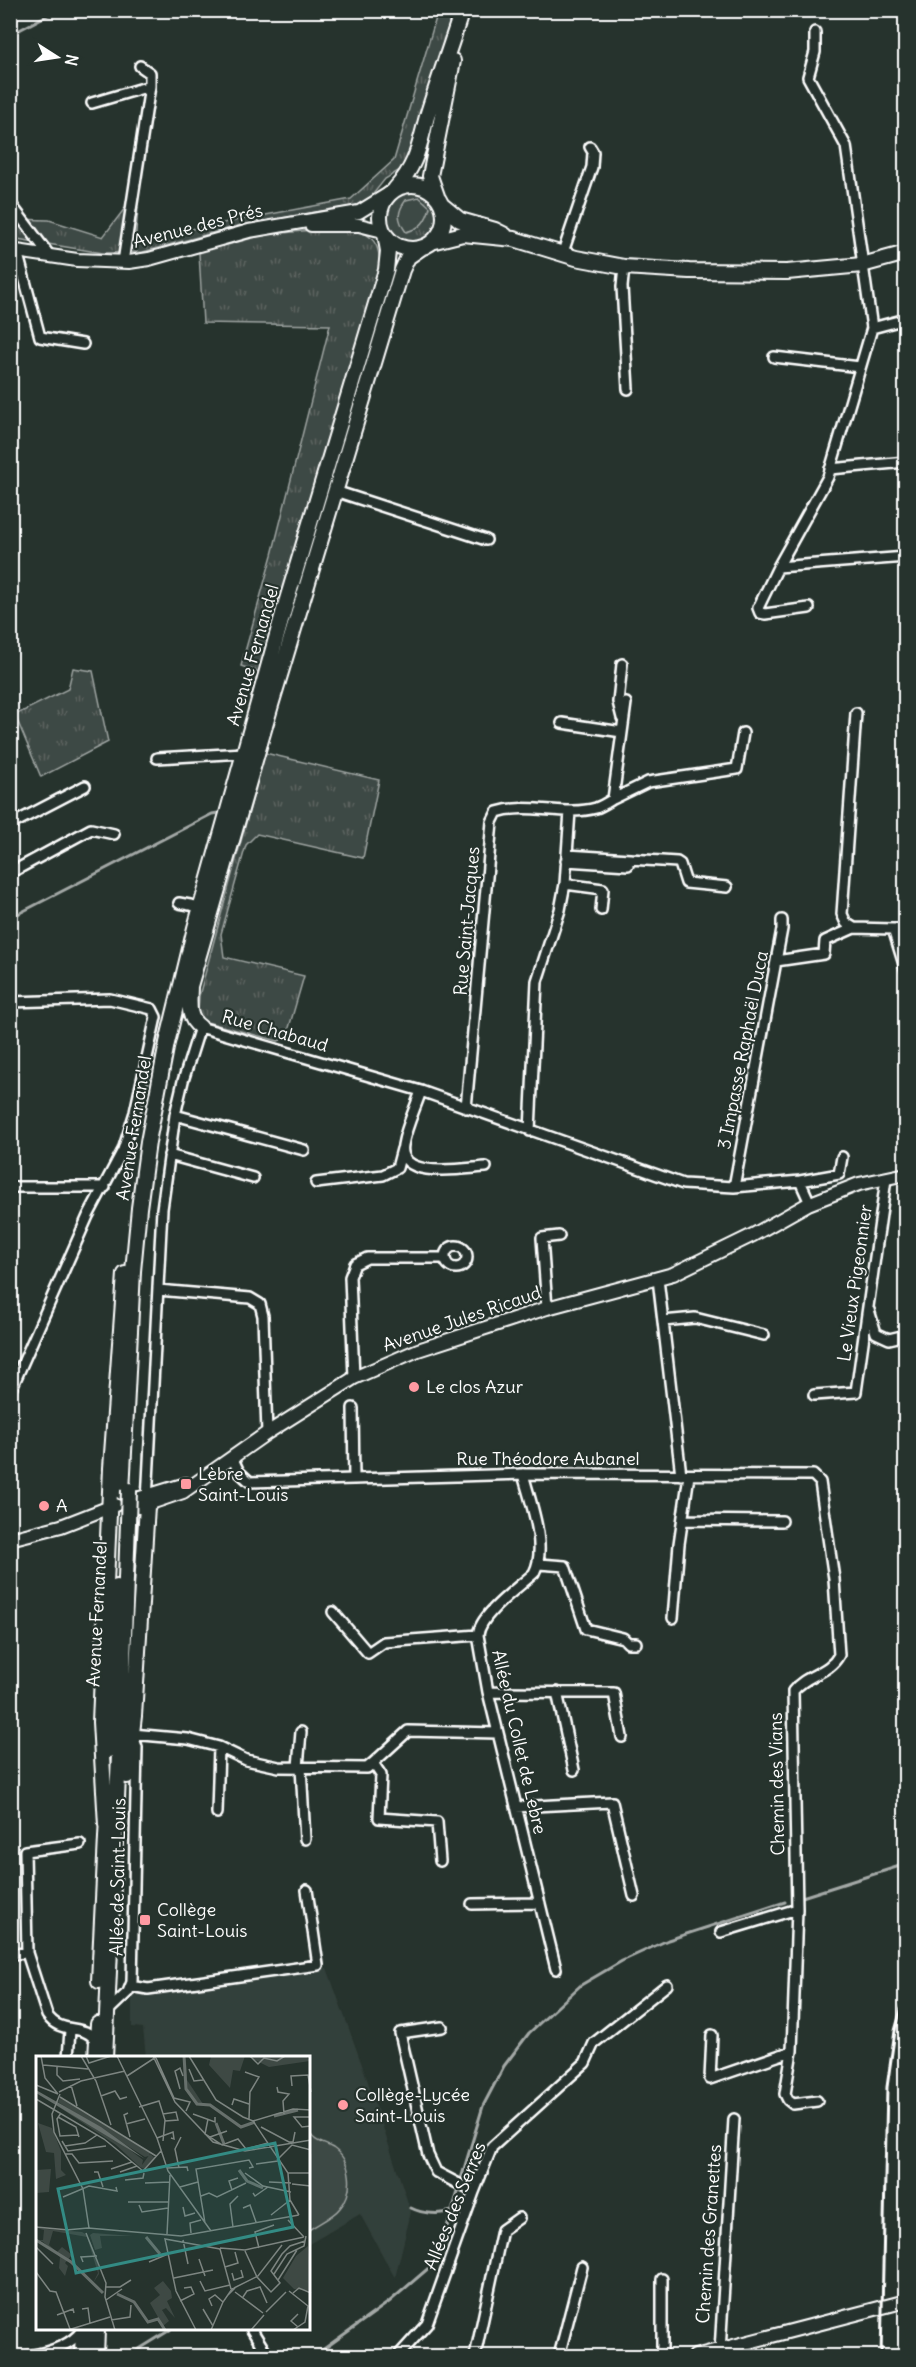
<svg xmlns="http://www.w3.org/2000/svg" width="916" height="2367" viewBox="0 0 916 2367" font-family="Delius,sans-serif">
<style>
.built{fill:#333f3a}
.grass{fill:url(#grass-tufts);stroke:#9ea4a2;stroke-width:1.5}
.green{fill:#3e4944;stroke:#9ea4a2;stroke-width:1.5}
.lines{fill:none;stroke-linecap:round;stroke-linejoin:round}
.stream{stroke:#a4a9a7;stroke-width:3}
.minor-casing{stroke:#fff;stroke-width:14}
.tertiary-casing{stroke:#fff;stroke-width:16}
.secondary-casing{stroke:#fff;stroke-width:18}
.minor{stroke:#26332d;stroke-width:9}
.tertiary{stroke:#26332d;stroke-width:12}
.secondary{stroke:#26332d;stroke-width:14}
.rail{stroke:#fff;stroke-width:3}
.secondary-bridge-casing{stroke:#fff;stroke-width:18;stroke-linecap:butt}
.secondary-bridge{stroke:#26332d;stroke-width:14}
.poi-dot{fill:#ff9aa2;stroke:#26332d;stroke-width:2}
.labels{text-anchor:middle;stroke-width:4.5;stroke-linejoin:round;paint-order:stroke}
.street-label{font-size:18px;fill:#fff;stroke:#26332d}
.poi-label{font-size:18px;fill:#fff;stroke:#26332d;text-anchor:start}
.inset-river{fill:none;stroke:#67706c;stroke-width:3}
.inset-road{fill:none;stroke:#7d8581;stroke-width:1.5}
.view{fill:#338b84;fill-opacity:0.15;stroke:#338b84;stroke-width:3}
.inset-edge{fill:none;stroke:#fff;stroke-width:3}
</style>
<defs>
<pattern id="grass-tufts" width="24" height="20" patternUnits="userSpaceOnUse" patternTransform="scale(1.5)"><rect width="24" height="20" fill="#3e4944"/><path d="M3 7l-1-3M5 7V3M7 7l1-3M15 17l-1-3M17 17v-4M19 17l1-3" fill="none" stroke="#5b6460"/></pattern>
</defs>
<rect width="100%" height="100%" fill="#26332d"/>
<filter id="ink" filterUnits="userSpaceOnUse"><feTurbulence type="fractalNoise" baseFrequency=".0167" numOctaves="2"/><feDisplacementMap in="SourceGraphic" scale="12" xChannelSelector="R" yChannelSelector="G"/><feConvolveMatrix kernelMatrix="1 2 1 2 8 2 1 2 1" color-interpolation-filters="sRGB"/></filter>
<g filter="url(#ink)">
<path class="built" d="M327 1968 365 2073 411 2212 395 2278 360 2214 309 2244V2058H146L143 2028 132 2027V1996Z"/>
<path class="grass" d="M438 11H455L408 165 385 179 370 198 358 205 241 225 143 252 103 253 11 238 10 219 49 220 103 237 125 208H138L135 244 175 232 351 199 394 160Z
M409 190C465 192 427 267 394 233 378 217 390 195 409 190Z
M322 229C353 231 379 225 380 265L262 673 241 666 272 555 330 325 203 323 199 253 263 235Z
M73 668 93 671 108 742 41 777 15 715 68 689Z
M265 753 379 780 363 858 257 834 246 845 221 934 224 957 304 976 286 1038 278 1041 203 1021 198 1012 199 996Z"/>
<path class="green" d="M419 197 430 207C426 222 421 228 406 232 397 219 397 212 406 200Z
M310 2133C315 2143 323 2142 333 2148 352 2161 355 2190 340 2208 333 2217 319 2223 309 2230Z"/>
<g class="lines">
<path class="stream" d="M10 35 57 10
M10 918 212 814 218 813
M799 1898 906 1864
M461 2179 483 2106 504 2066 529 2033 581 1985 622 1961 668 1940 785 1902
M411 2208C423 2214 440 2215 452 2211
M128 2356 170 2330
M314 2356 389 2302 431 2266 439 2252 458 2192"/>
<g class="minor-casing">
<path id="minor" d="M140 66 150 73V86
M92 103 150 86 123 262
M10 203 50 256
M17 251 40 337 83 344
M562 255 592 167 593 152 590 147
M624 267 622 287 628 389
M872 328 906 319
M774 357 860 367
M830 469 906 462
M335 491 486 540
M778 567 906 557
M809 608 765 614 760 613 758 608 778 567 828 477 872 328 846 146 808 77 815 52V32
M856 713 842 914 846 923 854 928 893 929
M622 718 618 702 622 664
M562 723 622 732
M157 758 244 753
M613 799 648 782 737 769 743 733
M10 825 85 786
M567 855 677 862 680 864 686 883 727 887
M566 861 628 865
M10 873 91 829 114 834
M565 884 603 889 601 910
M179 903 201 907
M906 929H893L906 971
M776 961 824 954 825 941 854 928
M10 1002 110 999 152 1009 156 1017 135 1112 123 1150 88 1216 10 1392
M421 1091C415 1109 406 1127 403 1145 397 1181 466 1168 486 1167
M466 1108 492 822 497 812C529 802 564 817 596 808 602 806 608 802 613 799L626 703
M175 1115 304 1150
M530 1131 537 981 560 910 565 884 570 811
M169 1155 253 1178
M800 1181 839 1174 842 1157
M316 1183 383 1175 397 1168 402 1149
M10 1187H105
M734 1187 782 929V920
M445 1257a11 11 0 1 1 22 0a11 11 0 1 1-22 0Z
M658 1279 681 1475
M158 1290 250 1298 260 1304 263 1316 267 1433
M547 1308 542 1238 559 1236
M869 1310 876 1333 889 1339 906 1335
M663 1321 695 1318 764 1335
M354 1378 350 1277 355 1264 367 1258H445
M814 1395 856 1392 886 1179
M353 1408 354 1479
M232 1457 239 1472 250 1482 523 1474 813 1475 820 1482 834 1579 839 1655C829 1674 806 1674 793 1691L797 1909 792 2051 710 2079 712 2035
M523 1474C530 1501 548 1547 534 1573 518 1588 480 1614 478 1635L488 1692 556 1969
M147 1501 162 1209 175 1115 183 1081 200 1027 421 1091 683 1184 734 1187 800 1181 810 1203
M683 1520 782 1521
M539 1564 565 1566 586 1629 623 1638 628 1643H636
M333 1612 368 1653 384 1642 478 1635
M673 1618 679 1544 689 1475
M488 1692 614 1693 622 1737
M557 1692 574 1770
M132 1734 188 1739 219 1747 246 1760 279 1767 367 1768 373 1763 381 1775 379 1818 437 1822 440 1861
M373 1763 408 1731 498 1733
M298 1767 301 1732
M301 1767 305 1839
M516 1807 612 1802 634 1896
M217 1813 219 1747
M472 1904 540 1903
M721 1932 797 1909
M27 1953 25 1851 80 1844
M10 1954 27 1953 47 2015C61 2036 84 2022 96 2041
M131 1986 148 1989 318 1965 307 1890
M107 2012 128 1992 132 1982 137 1747 133 1736
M442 2027 400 2033 428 2155 436 2172 474 2192
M792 2051 785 2094 788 2100 793 2104 817 2101
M68 2058 70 2030
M906 2217V2241
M662 2279V2356
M252 2330 268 2356
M720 2351 734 2119
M28 2356C46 2353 71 2346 82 2330
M398 2356 427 2324 474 2192 492 2147 585 2063 594 2043 667 1985
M475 2356 502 2230 519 2218
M559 2356 582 2267"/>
</g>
<g class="tertiary-casing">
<path id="tertiary" d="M311 225H359L383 231
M10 250 77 260 129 262 149 259 249 231 359 212 393 191
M140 1498 186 1484
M139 1507 183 1492 267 1433 354 1378 418 1350 547 1308 673 1274 753 1235 808 1204 859 1184 906 1174
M10 1539 61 1526 115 1505
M695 2356 906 2301"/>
</g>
<g class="secondary-casing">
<path id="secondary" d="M380 217a32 32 0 1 1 64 0a32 32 0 1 1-64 0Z
M395 189C418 164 419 144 428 113 439 78 451 45 462 10
M437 196 430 176 453 61
M443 206 460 220 495 230 505 235
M435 241 463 234 514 239 576 258 624 267 689 271 787 272 862 265 906 253
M190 985C190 1000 186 1018 200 1027
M188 993 271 705 402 270 408 257 421 248
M122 1492 133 1271 139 1208 148 1142 167 1043 195 928 286 603 386 270 388 251 385 234
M109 1750 117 1587
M127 1776 134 1716 147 1506
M106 1825 100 1722 111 1468 125 1274
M99 1981 107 1817
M96 2058 98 2024
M105 2058 122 1690 128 1522
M82 2356 83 2330
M96 2356 97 2330"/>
</g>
<use href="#minor" class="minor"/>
<use href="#tertiary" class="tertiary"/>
<use href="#secondary" class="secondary"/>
<path class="rail" d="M881 2356 887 2087 895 2031 906 1991"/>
<g class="secondary-bridge-casing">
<path id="secondary-bridge" d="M128 1522 129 1490"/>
</g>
<use href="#secondary-bridge" class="secondary-bridge"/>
</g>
</g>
<g class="poi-dot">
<circle cx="414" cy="1387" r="6"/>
<rect x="180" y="1478" width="12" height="12" rx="3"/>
<circle cx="44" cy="1506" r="6"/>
<rect x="139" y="1914" width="12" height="12" rx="3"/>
<circle cx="343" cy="2105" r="6"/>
</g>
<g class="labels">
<g class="street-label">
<text transform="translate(198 226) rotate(-14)" y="6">Avenue des Prés</text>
<text transform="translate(253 655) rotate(-74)" y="6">Avenue Fernandel</text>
<text transform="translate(467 921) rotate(-85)" y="6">Rue Saint-Jacques</text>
<text transform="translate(275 1031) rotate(16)" y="6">Rue Chabaud</text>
<text transform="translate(743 1050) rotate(-79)" y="6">3 Impasse Raphaël Duca</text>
<text transform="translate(134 1128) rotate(-81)" y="6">Avenue Fernandel</text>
<text transform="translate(855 1283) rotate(-82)" y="6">Le Vieux Pigeonnier</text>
<text transform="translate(462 1319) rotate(-19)" y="6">Avenue Jules Ricaud</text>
<text x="548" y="1465">Rue Théodore Aubanel</text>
<text transform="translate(97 1614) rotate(-87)" y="6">Avenue Fernandel</text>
<text transform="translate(519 1742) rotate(77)" y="6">Allée du Collet de Lebre</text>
<text transform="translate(777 1784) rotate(-91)" y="6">Chemin des Vians</text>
<text transform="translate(118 1877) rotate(-89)" y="6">Allée de Saint-Louis</text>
<text transform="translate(455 2206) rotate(-68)" y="6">Allées des Serres</text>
<text transform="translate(709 2234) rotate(-86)" y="6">Chemin des Granettes</text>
</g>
<g class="poi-label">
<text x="426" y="1393">Le clos Azur</text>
<text x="198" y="1480">Lèbre<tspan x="198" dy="21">Saint-Louis</tspan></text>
<text x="56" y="1512">A</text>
<text x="157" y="1916">Collège<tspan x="157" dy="21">Saint-Louis</tspan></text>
<text x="355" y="2101">Collège-Lycée<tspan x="355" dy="21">Saint-Louis</tspan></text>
</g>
</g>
<g transform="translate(36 2056)">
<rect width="274" height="274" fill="#26332d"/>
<path d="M24 42 114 97 113 100 109 101 22 46ZM2 67 16 72 25 95V114L30 119 20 123 18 97 10 96ZM15 113 13 136 0 137V114ZM0 172 46 176 51 179 61 202 63 218 57 227 62 217 51 181 17 175 13 189 21 196 26 191 36 199 29 207 32 210 29 220 23 212 24 201 6 185 0 184H7L8 174ZM57 177 97 180H64L66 192 59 194 54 179ZM127 225 135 235 136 242 131 245 139 262 130 252 126 254 133 265 127 270 114 247 124 239 118 232Z" fill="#3e4944"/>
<path d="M147 0 150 5 151 24 167 48 160 49 151 35ZM175 0H209L204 15 197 14 194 32 173 9ZM211 0H270L274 5 233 11ZM20 49 81 84 107 104 106 109 114 98 119 102 108 113 104 111 80 89Z" fill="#3e4944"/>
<path d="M272 190 275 235 258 233 247 222 260 200Z" fill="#3e4944"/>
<path d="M0 34 65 71 109 103 0 37Z" fill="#67706c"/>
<path class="inset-river" d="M148 0 150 33 161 48 174 49 205 71 219 66M238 60 262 54M180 67 188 88M203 114 211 125 227 132M110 181 124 198M0 184 35 206 67 237M81 238 98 246 112 266 122 263 129 274"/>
<path class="inset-road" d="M5 0 9 22 22 38M45 0 60 25 75 69M50 0 53 7 75 0M81 0 121 82 132 115 175 175M117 0 139 46 177 86 209 95 275 84M153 0 180 44 207 61 217 65 257 53 275 54M214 0 222 8 228 2 241 5 249 0M120 2 138 42 154 46 150 55M7 9 52 13M21 11V19L27 25 44 23M153 13 158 25 167 24M209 16 223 21 214 36 213 63M91 20 120 1M0 29 22 38M35 29 41 50M256 30 255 20 272 19 275 36M241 31 242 36 253 38 247 45 248 58M144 33 139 15 144 12 147 20M23 36 45 25 89 15M24 38 16 58 18 76 47 133 53 172M65 40 79 35 84 43 91 41M24 41 120 100M0 43 68 83 107 115M196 49 198 43 213 48M103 51 123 45 129 64 127 85M25 57 21 63 24 80 42 79M92 57 88 59 94 81M127 58 140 56 142 64 129 65M157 58 179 66V61M22 61 40 71 43 81M273 61H258L266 71 275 70M172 63 169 78 186 89 202 83 210 93 232 87M217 65 252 117 254 144 263 159M90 68 109 63M225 71 253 86H257L259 76M174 81 191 75M121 82 137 76 138 83 135 82M26 85 32 95 70 90M29 90 49 87 61 79M29 98H36L43 107 77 105M241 104 256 89 275 94M220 108 242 105M131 112 151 111 152 115M143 112 139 93 145 81M75 113 96 106M107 115 125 95M58 116H62L67 131M84 116 101 110M209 117 227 130 255 136M252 117H275M89 124 107 122 108 117M233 126 255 127M109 127 134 126M256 128 275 130M144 131 162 126M196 134 193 125 202 122M217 137 219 140 232 131M165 140 173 137 181 141 210 127M27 141 53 130 81 135 80 131M92 146H133M103 149 106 156 132 152M147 151 149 160 159 157M207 152 214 149 220 166M235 159 254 144M252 164 268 181M169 167 160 113 213 104 217 111 213 112M0 171 33 174M197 171 194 148 202 140M30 174 52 172 145 180 263 159M50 177 70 227 69 241 79 274M155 177 154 167 165 164M131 178 134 119M147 184 152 208M0 191 17 208M184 192 209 194 268 181M223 192 219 176 238 169M184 193 195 233M209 195 221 221 235 236 244 227 235 215 246 198 254 190 269 185M163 203 169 220M47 206 45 201 61 200M113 206 132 198M189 211 202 207 199 196M0 216 14 235 20 236 34 273M196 217 198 224 207 221 205 214M238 218 251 198 268 190 270 180M138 222 177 214M242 224 261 194M164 225 169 235 194 229M70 231H84L95 224M198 232 222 220 246 189M253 235 272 250 269 266 257 274M199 236 227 257M257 237 263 232 275 237M207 241 211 235 224 231 231 247M70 244 86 233M144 245 158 238 155 231 148 232M176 250 173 243 179 239 187 246M46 253 52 252 54 267M167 253 177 270M230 256 250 236M21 259 37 253 38 257M75 264 94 261 95 249M262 271 255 265 262 258M32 274 74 261M160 274 140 235 129 183 184 193M175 274 187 246 196 233 199 232 192 239M215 274 228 259"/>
<path class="view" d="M239 87 257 171 40 217 22 133Z"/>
<rect width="274" height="274" class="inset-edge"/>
</g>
<rect width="916" height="2367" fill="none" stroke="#26332d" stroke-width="36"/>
<rect x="18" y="18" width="880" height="2331" fill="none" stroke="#fff" stroke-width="2" filter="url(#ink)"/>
<g transform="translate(57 57) rotate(102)" stroke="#26332d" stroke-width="4.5" paint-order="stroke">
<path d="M0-4.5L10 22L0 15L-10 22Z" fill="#ffffff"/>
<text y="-9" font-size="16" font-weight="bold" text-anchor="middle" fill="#ffffff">N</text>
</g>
</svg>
